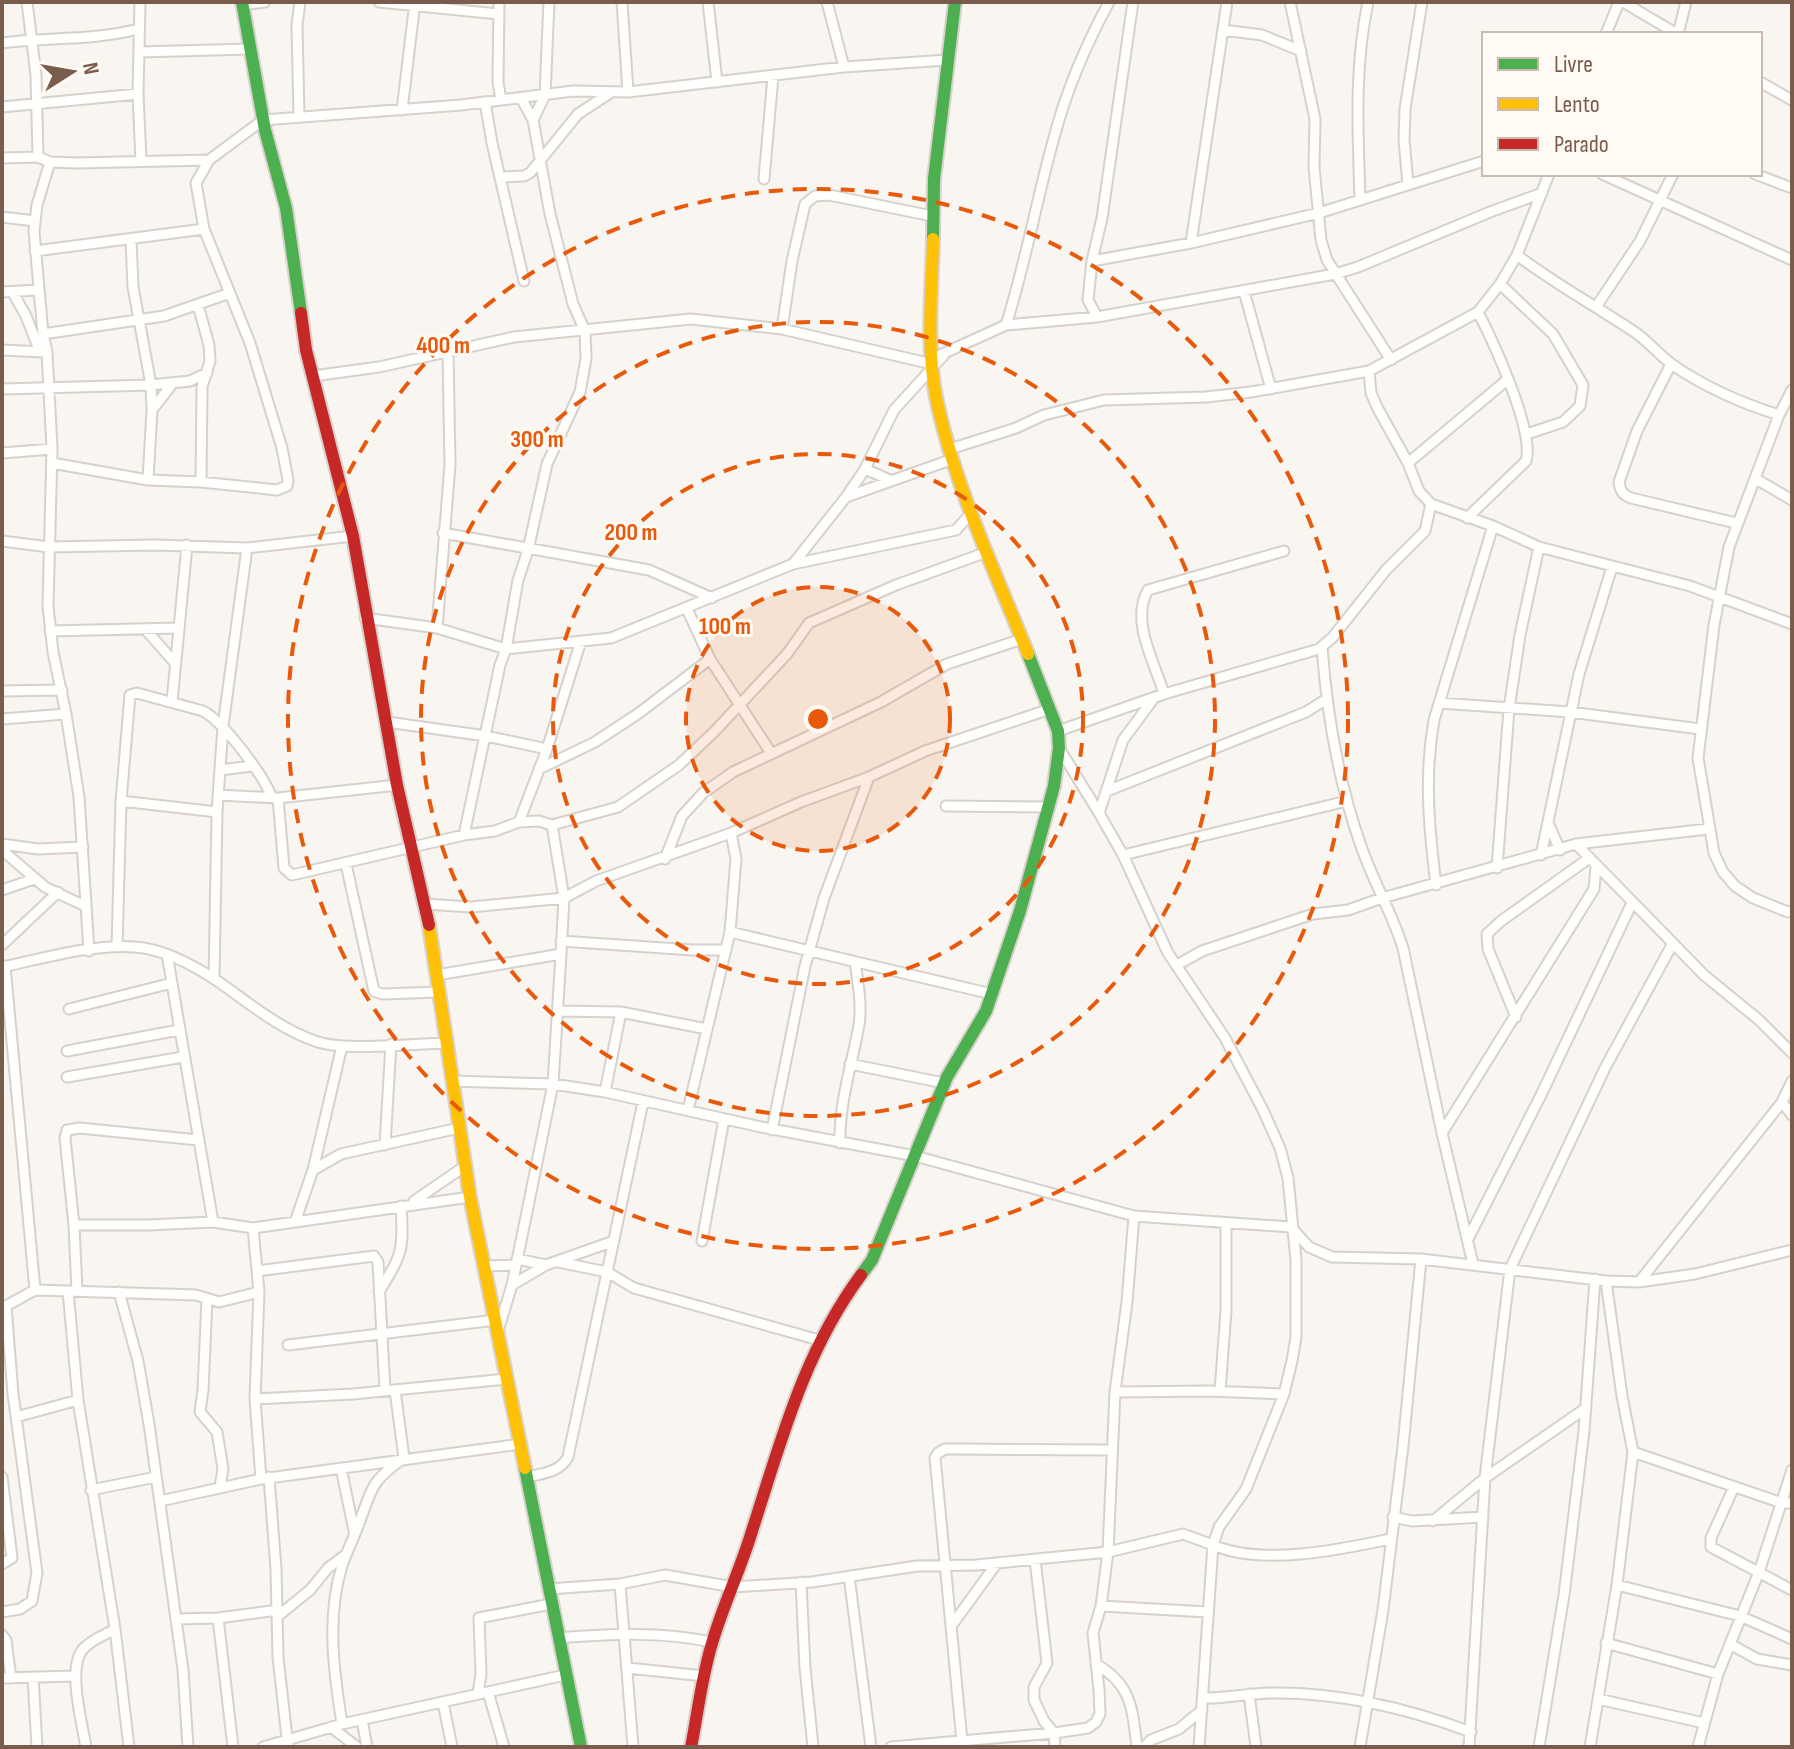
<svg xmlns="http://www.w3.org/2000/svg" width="1794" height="1749" viewBox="0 0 1794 1749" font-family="'Sofia Sans Condensed',sans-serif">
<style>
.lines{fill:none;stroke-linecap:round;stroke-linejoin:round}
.street-casing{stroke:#d7d1cb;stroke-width:13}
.fast-casing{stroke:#d9d2cb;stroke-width:16}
.slow-casing{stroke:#d9d2cb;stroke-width:16}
.jam-casing{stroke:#d9d2cb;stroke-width:16}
.street{stroke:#fefefd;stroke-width:9}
.fast{stroke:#4caf50;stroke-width:12}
.slow{stroke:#ffc107;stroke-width:12}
.jam{stroke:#c62828;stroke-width:12}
.ring{fill:none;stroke:#e8590c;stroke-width:4;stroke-dasharray:14 10}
.centre{fill:#e8590c;stroke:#fffaf3;stroke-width:4}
.ring-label{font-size:24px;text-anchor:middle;font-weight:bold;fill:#e8590c;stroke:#fffaf3;stroke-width:6;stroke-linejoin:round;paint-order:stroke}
</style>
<rect width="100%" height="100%" fill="#f9f5f0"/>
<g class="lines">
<g class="street-casing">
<path id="street" d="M27 2 36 75 38 157
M140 2 138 94 141 161
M379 2 498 14
M499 2 498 82 501 100
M622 2 628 92
M708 2 717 82
M827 2 844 67
M1290 2 1315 119 1314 167 1321 240 1327 260 1391 360
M1623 2 1677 34
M242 5 265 2
M1223 30 1262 35 1301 51
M1606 34 1619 2
M1678 34 1686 2
M2 43C48 37 92 41 138 29
M139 52 250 49
M1760 82 1792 100
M485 102 492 143 524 281
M2 107 138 94
M402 110 415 2
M299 116 297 25 300 2
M533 120 545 95 549 2
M2 158 38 157 50 162 76 163 209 160
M50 162 37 205 34 231 43 334 47 352 52 449 48 606 53 652 66 714 79 797 89 951
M1602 174 1792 260
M1755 174 1792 188
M501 177 524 176 530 173 578 114 610 93
M764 179 773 76
M1408 184 1404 140 1405 109 1422 2
M1360 199C1358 133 1354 68 1368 2
M2 217 35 221
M131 240 133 287 151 385 152 410 148 480
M1191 243 1227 2
M35 251 204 229
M1517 255C1555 284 1596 306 1636 333 1649 342 1660 356 1673 365 1706 388 1741 403 1779 415
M1092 261 1191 243 1319 213 1484 161
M1500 284 1553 334 1583 385 1580 406 1563 422 1527 434
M1244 291 1271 389
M2 292 39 290
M13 293 26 316 40 352
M198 305 209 345 210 361 202 387 201 482
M1596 307 1640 241 1673 174
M1097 317 1088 300 1092 261 1102 218 1133 2
M1006 325C1026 262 1037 197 1055 134 1067 89 1087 43 1109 2
M782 329 792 261 805 204 815 196 829 195 932 216
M43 334 164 316 230 293
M2 350 44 352
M940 355 1006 325 1097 317 1335 274 1358 267 1490 212 1542 193
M1671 364 1637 431 1619 482C1620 491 1623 495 1631 498L1736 523
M1369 371 1371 393 1377 407 1408 463 1419 491 1431 504 1493 526 1539 547 1690 586 1792 624
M313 376 379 367 514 337 691 319 782 329 932 364
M2 389 151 385 190 381 207 373
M1792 390 1779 415 1729 547 1714 625 1698 758 1714 853 1723 872 1735 886 1753 898 1788 912 1792 911
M152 410 173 383
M950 449 1016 428 1044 415 1104 400 1206 397 1251 392 1369 371 1478 312 1500 284 1517 255 1549 174
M2 453 52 449
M52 463 148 480 201 482 277 490 287 486 288 480 282 448 250 343 204 229 196 183 209 160 263 120 461 105 573 91 628 92 844 67 947 60
M1408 463 1507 380
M865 469 890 480
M1756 479 1792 500
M846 497 953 459
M1467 518 1526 461C1535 432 1493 341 1478 312
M443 533 649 570 712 598
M2 541 49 547 155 545 247 548 353 536
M793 564 956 530 972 512
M687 609 710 659 771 753
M365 618 437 628 506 649 611 638 793 564 846 497 865 469 894 410 944 355
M437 628 450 465 448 351
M145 629 175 663
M50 631 178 628
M1322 647C1327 716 1338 781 1361 846 1373 881 1392 913 1403 948L1442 1133 1473 1264
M2 691 62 690
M1164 694C1155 663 1130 621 1148 590L1284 551
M172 702 187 545
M1439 703 1570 712 1700 729
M2 719 66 714
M387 722 486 736 547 749
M1058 731 1164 694 1319 649 1332 638 1386 570 1425 531 1431 504
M1059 748 1099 813
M539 769 595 742 639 713 710 659
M220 770 252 766
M1107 791 1306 712 1325 700
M218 795 278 798 397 785
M278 798 284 868 292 875 464 835 495 831 519 822 539 821 552 825 564 898 561 954 437 975
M121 801 217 812
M946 806 1048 807
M519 822 547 749 581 641
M552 825 618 807 679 765 714 732 787 654 809 623 896 585 987 552
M1549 825 1560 850
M464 835 500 665 506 649 518 580 528 550 547 464 580 392 586 359 585 331 573 304 550 214 533 120 521 98
M2 844 38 849 83 847
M1576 844 1704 975 1759 1020 1792 1053
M2 850 45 887 85 906
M1123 855 1347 801
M1541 855 1579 674 1612 567
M665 859 682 816 703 793 733 772 881 702 947 664 1022 639
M346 864 374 991 382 994 440 992
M1497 868 1509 709 1520 635 1539 547
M1436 885C1429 828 1424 776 1434 720L1493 526
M2 890 34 879
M426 904 471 907 564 898 596 881 731 833 801 802 869 777 925 751 1050 709
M730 932 992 994
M561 941 693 950H726
M2 945 58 892
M117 947 121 801 130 695 137 693 203 711C224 722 264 776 272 798
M167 954 213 1222
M1177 965 1202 951 1313 914 1348 910 1382 898 1576 844 1708 829
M5 966 35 1290
M2 967C40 959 97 943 135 947 165 949 195 966 219 982 250 1004 281 1030 318 1042 347 1051 413 1044 446 1043
M214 979 217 812 223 726 247 548
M69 1009 172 983
M559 1011 621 1012 707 1029
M1516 1017 1488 949 1487 934 1501 921 1588 859
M67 1051 179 1030
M850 1064 944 1083
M67 1077 183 1057
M452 1081 553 1084 605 1092 761 1127 915 1156 1134 1216 1291 1227 1309 1247 1332 1257 1421 1259 1606 1281 1639 1282 1695 1274 1792 1250
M605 1092 621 1012
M1782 1102 1792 1115
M688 1110 730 932 736 859 731 833
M772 1130 805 966 824 898 869 777
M1442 1133 1594 889 1596 867
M840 1143C839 1102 852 1065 859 1025 862 1004 858 983 855 962
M385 1145 391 1044
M313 1170 341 1154 459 1128
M414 1201 465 1166
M1134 1216 1127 1302 1115 1392 1108 1552 1183 1534 1213 1545 1219 1527 1246 1489 1284 1394 1292 1361 1296 1337V1260L1288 1178 1280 1148 1263 1110 1225 1038 1168 953 1123 855 1099 813 1123 740 1154 698
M295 1222 313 1170 342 1046
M74 1225H148L213 1222 253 1228 470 1197
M1468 1239 1542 1093 1632 903
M702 1241 724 1119
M517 1259 546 1265
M558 1262 607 1272 634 1288 819 1340
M484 1266 515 1265
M257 1271 374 1256 378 1262 385 1390
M1639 1282 1782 1102 1792 1081
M512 1285 546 1265 614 1241
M68 1291 78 1400 115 1629 129 1747
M77 1291 74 1225 65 1138 67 1130 80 1128 198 1140
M119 1292 138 1361 149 1424 183 1670 188 1747
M259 1292 255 1399 261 1479
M379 1292C402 1254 404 1251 401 1206
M207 1299 203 1390 200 1412 217 1432 223 1469 220 1487
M2 1308 35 1290 196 1295 219 1302 259 1292 253 1228
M498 1331 512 1285 553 1084 561 954
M288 1345 496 1320
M1220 1391 1226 1311V1224
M1115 1392 1209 1391 1284 1394
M255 1399 353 1394 507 1379
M16 1417 78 1400
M1633 1452 1782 1503H1792
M341 1468 354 1531
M2 1477 12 1558 2 1564
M269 1477 276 1569 278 1657 288 1747
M528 1477C544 1473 560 1472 568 1457L643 1102
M1734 1487 1711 1538V1547L1792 1590
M91 1490 156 1477
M160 1501 261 1479 521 1444
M1393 1517 1412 1521 1483 1517
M1433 1521 1485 1478 1586 1408
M1035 1559 1047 1663 1034 1687V1700L1044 1721 1054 1733 1055 1747
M849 1576 871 1747
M801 1582 805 1668 813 1747
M620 1584 633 1747
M1617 1585 1740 1616 1792 1639
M548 1589 620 1584 665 1575 733 1587 812 1582 917 1566 976 1565 1108 1552 1101 1606 1093 1633 1099 1690 1100 1714 1096 1722 1088 1728 1054 1733 891 1747
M1101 1606 1208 1612
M2 1612 20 1609 32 1601 37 1573 13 1394 6 1306
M278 1616 310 1590 328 1568 344 1556
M218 1618 233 1747
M176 1619 218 1618 278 1610
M952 1625 997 1563
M2 1635 6 1640 11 1678
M558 1638C610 1634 660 1631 712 1642
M1606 1643 1718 1674
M1730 1644 1757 1659 1792 1665
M1096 1664C1132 1685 1132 1708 1137 1747
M628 1668 704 1676
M33 1677 37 1747
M2 1678 75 1676
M488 1692 504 1747
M478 1694 481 1674 479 1618 551 1604
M1249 1694 1256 1747
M1203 1698C1226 1699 1248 1693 1271 1693 1340 1692 1407 1708 1471 1732
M1598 1699 1704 1723
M443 1702 452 1747
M362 1720 367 1747
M342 1724C334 1673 326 1617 342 1566 346 1553 353 1540 358 1526 372 1490 369 1482 404 1458L395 1390
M331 1727 357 1747
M962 1741 935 1458 938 1453 945 1449H957L1111 1450
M86 1747C82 1723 67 1667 83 1649 91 1640 105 1635 115 1629
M263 1747 342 1724 565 1675
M1144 1747 1151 1740 1179 1729 1202 1710
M1199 1747 1213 1545C1261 1566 1339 1550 1390 1539
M1360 1747 1383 1610 1403 1446 1421 1259
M1469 1747 1485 1478 1510 1269 1605 1068 1673 943
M1539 1747 1564 1595 1584 1431 1595 1279
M1590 1747 1617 1585 1633 1452 1622 1396 1606 1281
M1698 1747 1718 1674 1759 1572 1792 1470"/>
</g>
<g class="fast-casing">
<path id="fast" d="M242 2 265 130 286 208 301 313
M933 239 934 179 955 2
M861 1275 872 1260 947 1077 986 1011 1020 911 1054 786 1059 748 1058 731 1028 654
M525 1468 581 1747"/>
</g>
<g class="slow-casing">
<path id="slow" d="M933 239C932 290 926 345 936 397 954 485 995 571 1028 654
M429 925 470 1197 525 1468"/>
</g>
<g class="jam-casing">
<path id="jam" d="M301 313 306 350 353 536 397 785 429 925
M691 1747C698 1712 702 1674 713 1640 724 1603 741 1568 752 1531 781 1441 804 1352 861 1275"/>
</g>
<use href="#street" class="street"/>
<use href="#fast" class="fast"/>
<use href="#slow" class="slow"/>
<use href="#jam" class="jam"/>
</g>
<circle cx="818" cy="719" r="132" fill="#e8590c" fill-opacity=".12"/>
<g class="ring">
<circle cx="818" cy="719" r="132"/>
<circle cx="818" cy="719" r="265"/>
<circle cx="818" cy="719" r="397"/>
<circle cx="818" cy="719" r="530"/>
</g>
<circle cx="818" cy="719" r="12" class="centre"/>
<g class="ring-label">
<text x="443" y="353">400 m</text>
<text x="537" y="447">300 m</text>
<text x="631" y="540">200 m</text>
<text x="725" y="634">100 m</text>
</g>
<rect width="1794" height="1749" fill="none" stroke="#7a5c4d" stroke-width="8"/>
<rect x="1482" y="32" width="280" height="144" fill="#fffaf3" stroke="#cabbb1" stroke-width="2"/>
<rect x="1498" y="58" width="40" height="12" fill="#4caf50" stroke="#cabbb1" stroke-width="2"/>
<text x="1554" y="72" font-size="24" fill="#7a5c4d">Livre</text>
<rect x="1498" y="98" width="40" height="12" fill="#ffc107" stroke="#cabbb1" stroke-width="2"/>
<text x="1554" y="112" font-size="24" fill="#7a5c4d">Lento</text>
<rect x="1498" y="138" width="40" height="12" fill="#c62828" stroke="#cabbb1" stroke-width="2"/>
<text x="1554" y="152" font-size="24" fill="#7a5c4d">Parado</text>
<g transform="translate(72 72) rotate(79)" stroke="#fffaf3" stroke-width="6" paint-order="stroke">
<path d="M0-6L14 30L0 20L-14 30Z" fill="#7a5c4d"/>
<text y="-12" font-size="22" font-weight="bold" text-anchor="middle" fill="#7a5c4d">N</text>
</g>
</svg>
